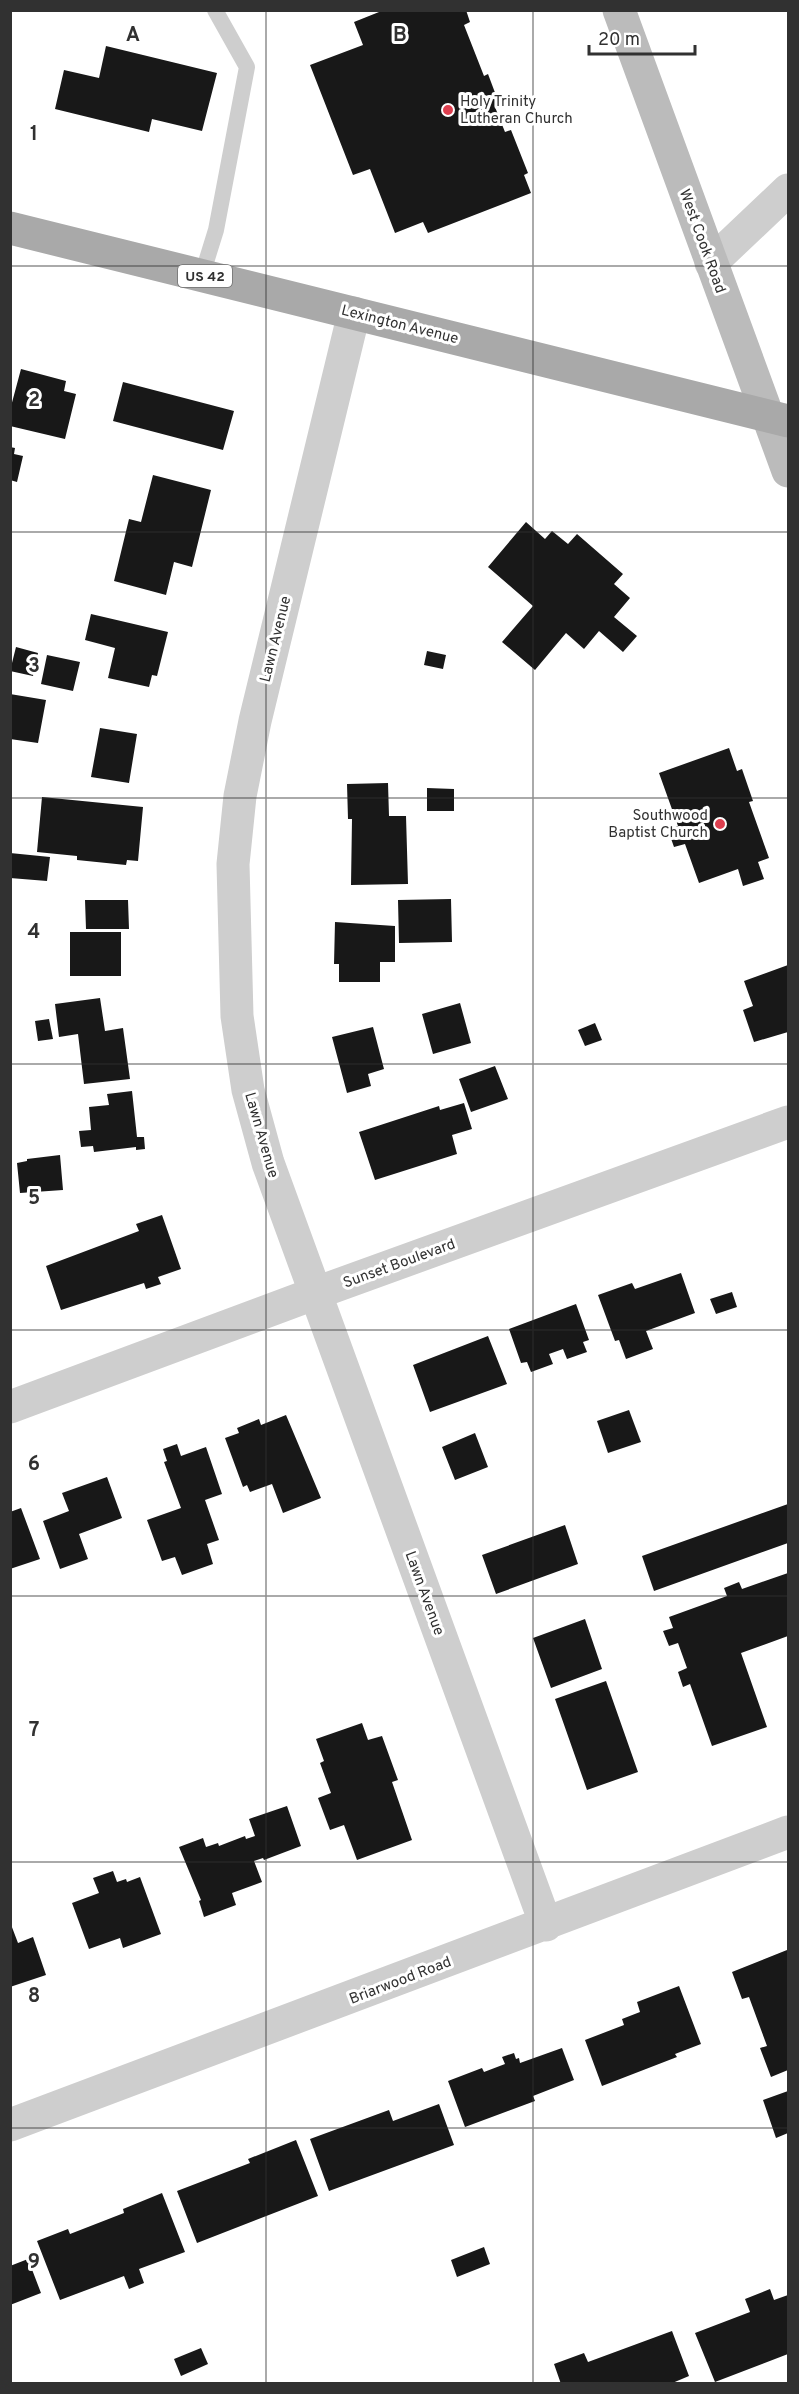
<svg xmlns="http://www.w3.org/2000/svg" width="799" height="2394" viewBox="0 0 799 2394" font-family="Overpass,sans-serif">
<style>
.building{fill:#181818}
.lines{fill:none;stroke-linecap:round;stroke-linejoin:round}
.service{stroke:#cecece;stroke-width:16}
.minor{stroke:#cecece;stroke-width:33}
.secondary{stroke:#bbb;stroke-width:33}
.primary{stroke:#a9a9a9;stroke-width:33}
.grid{fill:none;stroke:#313131;stroke-width:1.5;stroke-opacity:0.55}
.poi-dot{fill:#dd3f4f;stroke:#fff;stroke-width:2}
.labels{text-anchor:middle;stroke-width:6;stroke-linejoin:round;paint-order:stroke}
.shield{fill:#fff;stroke:#6f6f6f;stroke-width:1.5}
.shield-label{font-size:14px;font-weight:bold;fill:#313131}
.poi-label{font-size:15px;fill:#313131;stroke:#fff;text-anchor:start}
.street-label{font-size:15px;fill:#313131;stroke:#fff}
.grid-label{font-size:20px;text-anchor:middle;font-weight:bold;fill:#313131;stroke:#fff;stroke-width:6;stroke-linejoin:round;paint-order:stroke}
</style>
<rect width="100%" height="100%" fill="#fff"/>
<path class="building" d="M384 10H466L470 22 464 25 484 76 488 74 500 106 495 107 505 132 511 130 528 173 524 175 531 193 428 233 423 222 395 233 370 169 353 175 310 65 363 45 354 22Z
M106 46 217 73 202 131 152 119 149 132 55 109 64 70 99 78Z
M21 369 66 381 64 391 76 394 65 439 10 426V410Z
M123 382 234 411 223 450 113 421Z
M10 447 15 448 14 454 23 456 17 482 10 480Z
M153 475 211 490 192 567 174 562 166 595 114 581 129 519 141 522Z
M526 522 545 539 552 531 568 544 577 534 623 574 614 584 630 598 614 617 637 636 623 652 599 631 584 649 566 633 535 670 502 642 533 606 488 567Z
M91 614 168 632 157 676 152 675 149 687 108 678 115 648 85 640Z
M16 647 38 653 33 676 10 671Z
M427 651 446 655 443 669 424 665Z
M47 655 80 662 73 691 41 684Z
M10 694 46 700 38 743 10 739Z
M100 728 137 734 129 783 91 777Z
M729 748 737 771 742 769 753 801 749 802 769 858 758 862 764 879 743 886 738 869 699 883 685 844 674 847 668 830 678 826 659 773Z
M388 783 389 816H406L408 884 351 885 352 819H348L347 784Z
M427 788 454 789V811H427Z
M42 797 143 807 138 861 127 860 126 865 77 860V856L37 852Z
M10 853 50 857 47 881 10 878Z
M451 899 452 942 399 943 398 900Z
M85 900H128L129 929H86Z
M335 922 395 926V962H380V982H339V964H334Z
M70 932H121V976H70Z
M788 965V1032L754 1042 743 1010 753 1006 744 981Z
M100 998 105 1031 123 1028 130 1079 84 1084 78 1034 59 1037 55 1004Z
M460 1003 471 1043 433 1054 422 1014Z
M49 1019 53 1039 38 1041 35 1021Z
M595 1023 602 1040 585 1046 578 1030Z
M373 1027 384 1069 368 1074 371 1086 347 1093 332 1037Z
M495 1066 508 1099 471 1112 459 1079Z
M132 1091 137 1137H144L145 1149 136 1150V1147L94 1152 93 1146 81 1147 79 1131 91 1130 89 1107 109 1105 107 1094Z
M464 1103 472 1129 452 1135 457 1154 375 1180 359 1132 439 1106 440 1110Z
M60 1155 63 1190 20 1193 17 1163 27 1161V1159Z
M162 1215 181 1269 158 1277 161 1284 146 1289 144 1283 61 1310 46 1266 139 1231 136 1224Z
M681 1273 695 1313 646 1331 653 1349 626 1359 619 1340 615 1341 598 1295 632 1283 635 1289Z
M732 1292 737 1307 716 1314 710 1299Z
M576 1304 589 1340 583 1342 587 1352 567 1359 563 1349 549 1354 553 1364 531 1372 527 1362 521 1363 509 1329Z
M488 1336 507 1384 430 1412 413 1365Z
M629 1410 641 1442 608 1453 597 1421Z
M286 1415 321 1498 283 1513 272 1484 250 1492 247 1485 243 1487 225 1438 239 1433 237 1428 259 1419 261 1425Z
M475 1433 488 1467 455 1480 442 1447Z
M177 1444 181 1456 206 1447 222 1494 205 1500 219 1540 207 1544 213 1564 182 1575 175 1557 162 1561 147 1520 181 1508 164 1462 167 1461 163 1449Z
M107 1477 122 1518 79 1534 88 1559 60 1569 43 1521 69 1511 62 1493Z
M788 1504V1543L654 1591 642 1556Z
M21 1508 40 1559 10 1569V1512Z
M565 1525 578 1564 496 1594 482 1555Z
M788 1573V1636L741 1653 767 1727 712 1746 690 1684 683 1687 678 1672 687 1668 678 1643 669 1646 663 1631 673 1628 669 1617 727 1596 724 1588 739 1582 742 1589Z
M585 1619 602 1669 551 1688 533 1638Z
M606 1681 638 1772 587 1790 555 1699Z
M362 1723 368 1740 382 1736 398 1780 392 1782 412 1840 357 1860 344 1825 330 1830 318 1798 331 1793 320 1763 324 1761 316 1739Z
M287 1806 301 1846 264 1860 263 1858 254 1861 262 1882 232 1893 236 1905 204 1917 199 1901 201 1900 179 1847 203 1838 206 1847 218 1843 219 1846 245 1836 246 1839 255 1836 249 1819Z
M113 1871 117 1882 126 1879 127 1882 140 1877 161 1934 123 1948 120 1938 89 1949 72 1903 99 1893 93 1878Z
M10 1922 18 1943 33 1937 46 1975 10 1987Z
M787 1950 788 2070 771 2077 760 2048 767 2046 749 1997 742 1999 732 1972Z
M679 1986 701 2044 675 2054 677 2057 602 2086 585 2040 624 2025 622 2019 640 2012 637 2002Z
M562 2048 574 2080 533 2096 535 2101 465 2127 448 2081 482 2068 484 2072 505 2064 502 2057 514 2053 516 2059 519 2058 520 2063Z
M788 2091V2133L776 2138 763 2100Z
M439 2104 454 2145 329 2191 310 2139 389 2110 393 2121Z
M296 2140 318 2196 197 2243 177 2191 250 2163 248 2159Z
M162 2193 185 2252 139 2269 144 2283 129 2289 124 2276 60 2300 37 2241 68 2229 70 2234 124 2213 123 2209Z
M484 2247 490 2264 457 2277 451 2260Z
M28 2259 41 2293 10 2305V2266Z
M770 2289 774 2300 788 2295V2354L715 2382 695 2333 750 2312 745 2299Z
M672 2331 689 2376 670 2384H561L554 2364 584 2353 588 2362Z
M201 2348 208 2364 181 2376 174 2359Z"/>
<g class="lines">
<path class="service" d="M202 275 216 230 247 67 215 10"/>
<path class="minor" d="M711 263 788 190
M354 313 255 721 240 796 233 864 237 1016 248 1090 268 1163 546 1925
M10 1407 316 1293 788 1122
M10 2125 788 1832"/>
<path class="secondary" d="M619 10 788 471"/>
<path class="primary" d="M10 228 788 421"/>
</g>
<path class="grid" d="M266 10V2384M533 10V2384M10 266H788M10 532H788M10 798H788M10 1064H788M10 1330H788M10 1596H788M10 1862H788M10 2128H788"/>
<g class="poi-dot">
<circle cx="448" cy="110" r="6"/>
<circle cx="720" cy="824" r="6"/>
</g>
<g class="labels">
<rect class="shield" x="178" y="265" width="54" height="22" rx="4.5"/>
<g class="shield-label">
<text x="205" y="281">US 42</text>
</g>
<g class="poi-label">
<text x="460" y="106">Holy Trinity<tspan x="460" dy="17">Lutheran Church</tspan></text>
<text x="708" y="820" text-anchor="end">Southwood<tspan x="708" dy="17">Baptist Church</tspan></text>
</g>
<g class="street-label">
<text transform="translate(703 241) rotate(70)" y="5">West Cook Road</text>
<text transform="translate(400 324) rotate(14)" y="5">Lexington Avenue</text>
<text transform="translate(275 639) rotate(-76)" y="5">Lawn Avenue</text>
<text transform="translate(262 1135) rotate(74)" y="5">Lawn Avenue</text>
<text transform="translate(399 1263) rotate(-20)" y="5">Sunset Boulevard</text>
<text transform="translate(425 1593) rotate(70)" y="5">Lawn Avenue</text>
<text transform="translate(400 1980) rotate(-21)" y="5">Briarwood Road</text>
</g>
</g>
<g class="grid-label">
<text x="133" y="41">A</text>
<text x="400" y="41">B</text>
<text x="34" y="140">1</text>
<text x="34" y="406">2</text>
<text x="34" y="672">3</text>
<text x="34" y="938">4</text>
<text x="34" y="1204">5</text>
<text x="34" y="1470">6</text>
<text x="34" y="1736">7</text>
<text x="34" y="2002">8</text>
<text x="34" y="2268">9</text>
</g>
<rect width="799" height="2394" fill="none" stroke="#313131" stroke-width="24"/>
<path d="M589 45v9h106v-9" fill="none" stroke="#313131" stroke-width="3"/>
<text x="598" y="45" font-size="18" fill="#313131" stroke="#ffffff" stroke-width="4.5" paint-order="stroke">20 m</text>
</svg>
